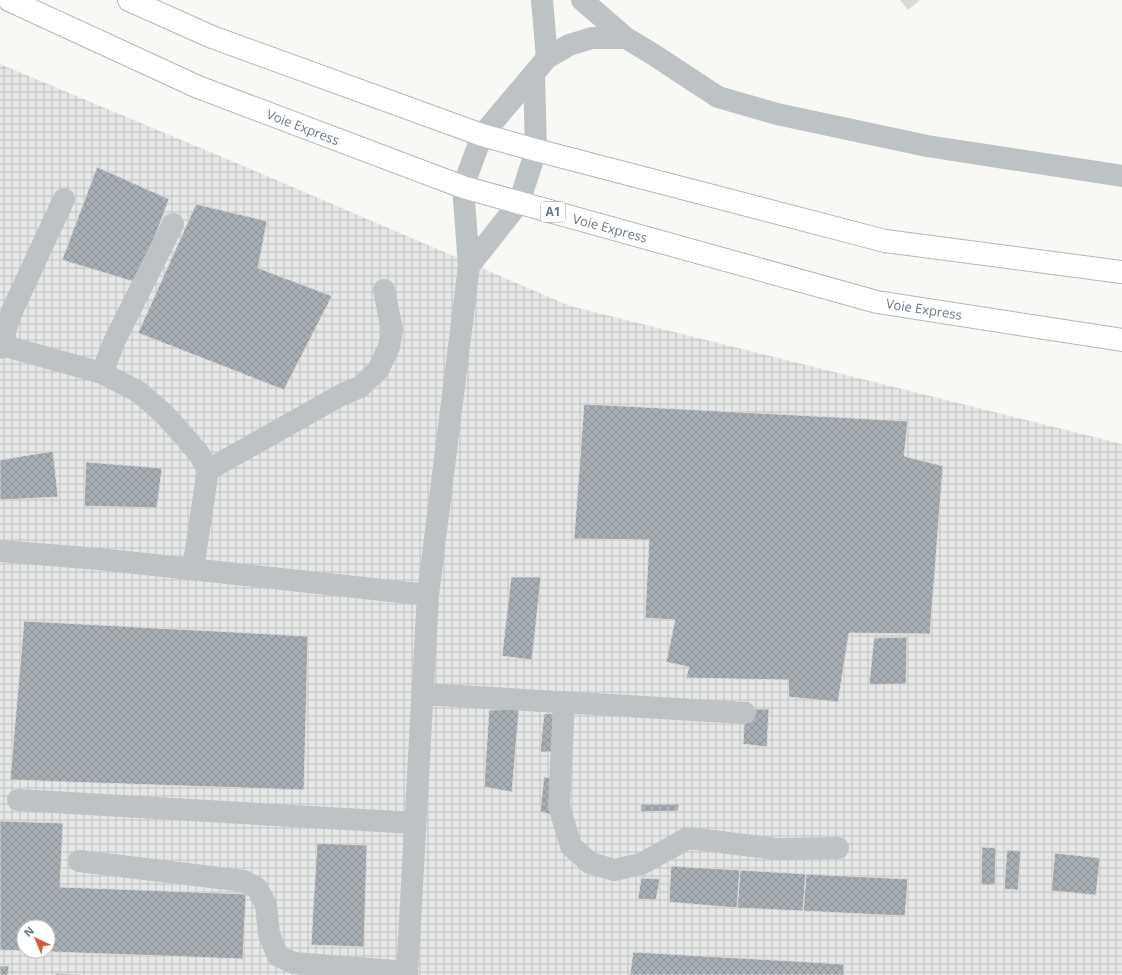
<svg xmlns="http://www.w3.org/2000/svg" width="1122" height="975" viewBox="0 0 1122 975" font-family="'Open Sans',sans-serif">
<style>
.industrial{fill:url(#industrial-grid);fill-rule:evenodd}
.grass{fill:#d8dcd5}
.building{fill:url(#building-cross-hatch);stroke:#d9d9d8;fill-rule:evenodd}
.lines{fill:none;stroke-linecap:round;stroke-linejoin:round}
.highway-casing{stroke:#b3b7ba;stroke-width:24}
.minor{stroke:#bdc2c5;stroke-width:22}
.highway{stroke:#fff;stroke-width:22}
.labels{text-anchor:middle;stroke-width:4;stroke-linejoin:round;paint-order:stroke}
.shield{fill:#fff;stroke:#96a0a9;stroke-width:1}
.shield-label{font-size:12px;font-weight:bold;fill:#697884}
.street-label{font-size:13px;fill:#697884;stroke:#fff}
</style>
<defs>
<pattern id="industrial-grid" width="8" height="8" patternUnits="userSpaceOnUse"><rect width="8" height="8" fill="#e6e7e6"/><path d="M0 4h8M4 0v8" fill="none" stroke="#bec0c0"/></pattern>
<pattern id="building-cross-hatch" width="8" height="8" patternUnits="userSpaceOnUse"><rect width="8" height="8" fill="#a7aeb4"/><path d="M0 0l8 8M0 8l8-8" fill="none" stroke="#8c9298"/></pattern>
</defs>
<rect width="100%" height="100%" fill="#f8f8f5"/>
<path class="industrial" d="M0 64 253 170 570 306 1122 444V975H0ZM24 927H48V951H24Z"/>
<path class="grass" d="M900 0H920L908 10Z"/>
<path class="building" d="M97 167 169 199 138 283 62 260Z
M196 204 267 221 258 268 332 296 284 390 138 333Z
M584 404 908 421 904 456 943 466 930 634 849 633 838 702 789 697 788 680 686 678 689 667 666 662 675 620 645 618 649 540 574 539Z
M53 451 58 497 0 500V460Z
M86 462 162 468 157 508 84 506Z
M511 577H541L532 660 502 656Z
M24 621 308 636 304 790 10 780Z
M907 637 906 684 869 685 874 638Z
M519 709 512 792 484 787 489 710Z
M745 709H769L767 747 743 744Z
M558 713 556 752H540L544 714Z
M544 777 557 779 554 815 540 812Z
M641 804H679L678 811 641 812Z
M0 821 63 823 60 887 246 894 243 959 0 950ZM24 927H48V951H24Z
M317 843 367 845 364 947 311 945Z
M982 847 996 848 995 885H981Z
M1007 850 1021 851 1018 890 1004 889Z
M1055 853 1100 858 1096 895 1051 891Z
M671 866 740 870 737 908 669 902Z
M740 870 806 874 803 911 737 908Z
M806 874 908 879 905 916 803 911Z
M641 878 660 879 656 900 638 899Z
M633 952 844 964V975H630Z
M0 966H9L8 975H0Z
M56 973 81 975H55Z"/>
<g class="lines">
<g class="highway-casing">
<path id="highway" d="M9 0 198 87 463 187 877 302 1122 340
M129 0 212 37 482 135 536 150 885 241 1122 272"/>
</g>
<path class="minor" d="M542 0 547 58
M582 0 626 38 651 53 718 97 777 114 927 146 1122 176
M469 266 519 203 536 150 534 75
M5 346V331L12 311 64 199
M0 348 5 346 102 373 139 392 164 414 184 436 199 454 208 470 193 569
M102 373 114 342 173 224
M208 470 341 395 360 387 378 370 389 347 392 330 384 290
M0 551 99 559 428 595
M423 694 745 713
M564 702 559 806 571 846 590 863 614 870 641 864 688 838 777 849 838 848
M18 800 415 823
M79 861 244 881 257 888 266 905 269 934 278 956 294 963 407 972
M407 975 428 595 469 266 463 187 482 135 547 58 569 45 592 38H626"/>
<use href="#highway" class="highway"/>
</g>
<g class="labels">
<rect class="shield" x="541" y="202" width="24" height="20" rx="3"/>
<g class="shield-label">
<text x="553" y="216">A1</text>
</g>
<g class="street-label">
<text transform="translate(303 127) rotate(21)" y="5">Voie Express</text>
<text transform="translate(610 228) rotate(15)" y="5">Voie Express</text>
<text transform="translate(924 309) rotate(9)" y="5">Voie Express</text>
</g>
</g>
<g transform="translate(36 939) rotate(316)"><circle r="19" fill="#ffffff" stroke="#c3c9ce"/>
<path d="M0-3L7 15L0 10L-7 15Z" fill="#d65b37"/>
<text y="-6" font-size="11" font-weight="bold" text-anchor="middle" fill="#697884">N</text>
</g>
</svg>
